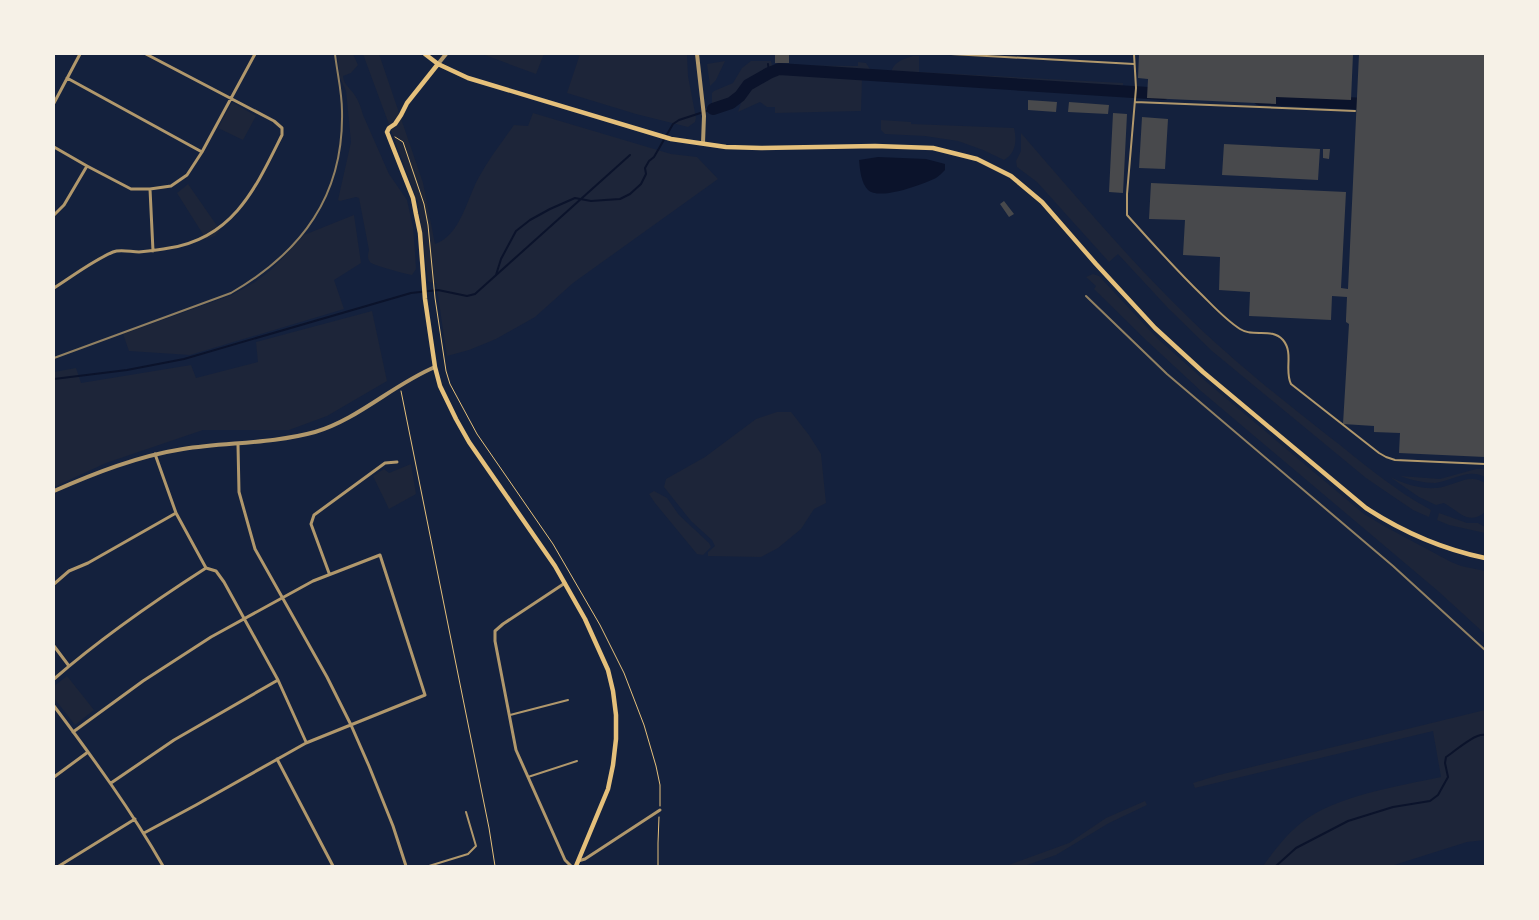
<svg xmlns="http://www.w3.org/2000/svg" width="1539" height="920" viewBox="0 0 1539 920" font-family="'Exo 2',sans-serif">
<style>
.green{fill:#1d2539}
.water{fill:#0b132b}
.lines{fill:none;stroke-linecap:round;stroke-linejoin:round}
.stream{stroke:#0b132b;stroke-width:2}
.river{stroke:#0b132b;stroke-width:12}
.building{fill:#48494c}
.path{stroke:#e5c07b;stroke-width:1}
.service{stroke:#b1986c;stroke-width:2}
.minor{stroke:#b1986c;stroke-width:3}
.tertiary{stroke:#b1986c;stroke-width:4}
.secondary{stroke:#e5c07b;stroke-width:4.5}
.rail{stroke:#918062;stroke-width:2}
</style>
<rect width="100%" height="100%" fill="#14213d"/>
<path class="green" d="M337 54H353L358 65 351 73 343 76C344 85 349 87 354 94 359 101 361 108 363 115L389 174 407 200 413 227 415 252 416 269 412 275C406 274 372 265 370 262 367 258 368 254 369 250L359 198 356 197 340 201 338 200 351 142 346 91 340 78Z
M363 54H379L423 183 435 244C461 235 467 198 479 177 489 159 502 142 514 125L528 126 533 113 671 154 697 157 718 179 573 283 535 317 496 339 469 350 447 356 436 283H432L428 281 418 203Z
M482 54H544L536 74Z
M580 54H687L688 76 696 118 695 122 688 127 636 114 567 93Z
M913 56H919V72L1123 83V89H1130L1129 96 889 82C891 65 896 61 913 56Z
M725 61 716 80 710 86 707 64Z
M751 61H771L772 65 858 66V62L866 63 870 69 869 80H862L861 111 775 113V107H767L760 102 738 112 747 85 729 102 712 107V93L714 91 733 83 742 68Z
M232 102 256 116 243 140 218 128Z
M881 120 911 122V124L1014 128C1017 141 1016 153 1004 160L983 150 958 141 925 136 885 134 881 130Z
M1021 133C1073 193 1124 254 1181 310 1226 355 1276 395 1327 435 1361 461 1393 490 1431 510L1429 517 1413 510 1366 478 1212 351 1168 308 1118 254 1109 262 1037 182 1017 167 1016 161 1021 151Z
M188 184 220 230 215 236 206 239 177 193Z
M354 215 361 263 334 280 344 309 190 355 129 351 123 334 232 295 255 282 272 269 304 235Z
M1093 274 1099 276 1157 338 1203 379 1364 514 1384 526 1451 562 1461 566 1485 571V634L1438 591 1201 391 1147 341 1094 289 1096 286 1086 277Z
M372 311 387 381 327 416 289 430H203L106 463 54 487V372L76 368 81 383 191 365 196 378 258 362 256 342Z
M777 412H791L809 435 821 454 826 503 814 509 801 529 778 548 761 557 708 556V552L715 546 712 540 691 521 664 487 666 479 705 457 756 419Z
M411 464 416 494 389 509 373 476 384 469 389 473Z
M1476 469H1485V477C1468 468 1453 481 1435 483 1424 483 1411 480 1400 476L1440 479Z
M1390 477C1405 484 1419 489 1436 488 1453 487 1469 472 1485 483V512C1468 526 1459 511 1444 503L1436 505 1419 497Z
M654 491 667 498 679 515 709 543 711 547 703 555 697 554 655 503 649 494Z
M1439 513 1467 523H1478L1485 527V533L1449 525 1437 520Z
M67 676 94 710 75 725 54 698V686Z
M1485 710V840L1467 842 1391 866H1263C1274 851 1286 835 1301 823 1334 796 1399 786 1441 777L1433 731 1195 788 1193 783 1219 775Z
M1145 801 1147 805 1109 823 1056 855 1024 866H1006L1069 843 1106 818Z"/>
<path class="water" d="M878 157 926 159 945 164V170C942 173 939 176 936 178 923 184 880 201 868 190 861 183 860 170 859 160Z"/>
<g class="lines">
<path class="stream" d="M768 64 769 72
M890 77 1131 93
M496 275 501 259 516 231 530 220 550 209 575 198 591 201 605 200 620 199 630 194 641 184 646 174 645 168 649 161 654 157 673 124 679 120 731 103 740 96 748 85 769 73 779 69 869 75
M54 379 127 370 184 359 411 293 438 290 467 296 475 294 630 155
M1276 866 1296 848 1348 821 1393 807 1430 801 1438 795 1448 777 1445 763 1446 757C1455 751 1475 733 1485 735"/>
<path class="river" d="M1259 99 1366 104 1373 101
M713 109 731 103 740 96 748 85 769 73 779 69 1164 94"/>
</g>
<path class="building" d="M775 54H789V63H775Z
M1139 54H1353L1351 100 1276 97V104L1147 98 1148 79 1138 78Z
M1359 54H1485V457L1399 453 1400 433 1374 432V426L1343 424 1349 324 1346 322V319L1347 297 1332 296 1331 320 1249 316 1250 292 1219 290 1220 257 1183 255 1185 220 1149 219 1151 183 1346 192 1341 288 1348 289Z
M1028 100 1057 102 1056 112 1028 110Z
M1069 102 1109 105 1108 114 1068 112Z
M1113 113 1127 114 1123 193 1109 192Z
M1142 117 1168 119 1165 169 1139 168Z
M1224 144 1320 149 1318 180 1222 175Z
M1323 149H1330L1329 159 1323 158Z
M1004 201 1014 214 1009 217 1000 204Z"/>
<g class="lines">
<path class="path" d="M395 137 403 142 424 204 428 225 435 298 446 371 450 384 477 434 553 544 600 625 624 673 644 725 656 766 660 785V806
M401 391 489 828 495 866
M658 866V843L659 817"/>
<path class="service" d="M951 54 1134 64
M1134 54 1136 88 1127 194V215C1152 243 1176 270 1203 296 1215 308 1226 320 1240 329 1254 338 1271 327 1283 340 1294 353 1284 370 1291 384L1379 453 1386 457 1395 460 1485 464
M1135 102 1355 111
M510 715 568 700
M528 777 577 761
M429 866 468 854 476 846 466 812"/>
<path class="minor" d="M67 78 202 152
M54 103 80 54
M54 147 87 166 131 189H150L171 186 187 175 202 152 255 54
M150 189 153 251
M54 215 64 205 87 166
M54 288C73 276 92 261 113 252 120 249 131 252 139 252 149 251 159 250 169 248 234 238 256 187 282 135V128L274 121 146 54
M238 445 239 492 255 549 327 677 351 725 369 766 393 826 406 866
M155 454 176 513 206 568 216 571 224 582 278 680 306 742
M329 573 311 524 314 515 385 463 397 462
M565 583 503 624 495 631V641L516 750 565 860 571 866
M54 584 69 571 88 563 176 513
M54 646 69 666
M54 679C101 638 153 602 206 568
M54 706C93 758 131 810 163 866
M73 732 143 681 211 637 313 581 380 555 425 695 306 743 196 805 144 833
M277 759 333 866
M54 777 88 752
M111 783 174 740 278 680
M578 861 585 859 660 810
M59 866 135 819"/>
<path class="tertiary" d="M697 54 704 116 703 143
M438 64 446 54
M54 491C95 473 138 456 183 449 227 442 271 444 315 432 357 420 394 384 435 367"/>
<path class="secondary" d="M425 54 438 64 468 78 671 139 726 147 761 148 875 146 933 148 977 159 1011 176 1042 202 1096 264 1155 328 1203 372 1366 508C1403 532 1442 549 1485 558
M438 64 407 103 401 115 395 124 389 128 387 132 413 198 416 214 420 233 425 299 435 367 440 386 456 419 469 442 555 566 585 619 608 670 613 691 616 715V739L613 765 608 789 576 866"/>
<path class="rail" d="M1086 296 1167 374 1393 566 1485 650
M54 358 231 293C302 252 344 195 342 111 342 92 337 72 335 54"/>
</g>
<rect width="1539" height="920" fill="none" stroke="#f6f1e7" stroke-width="110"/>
</svg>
